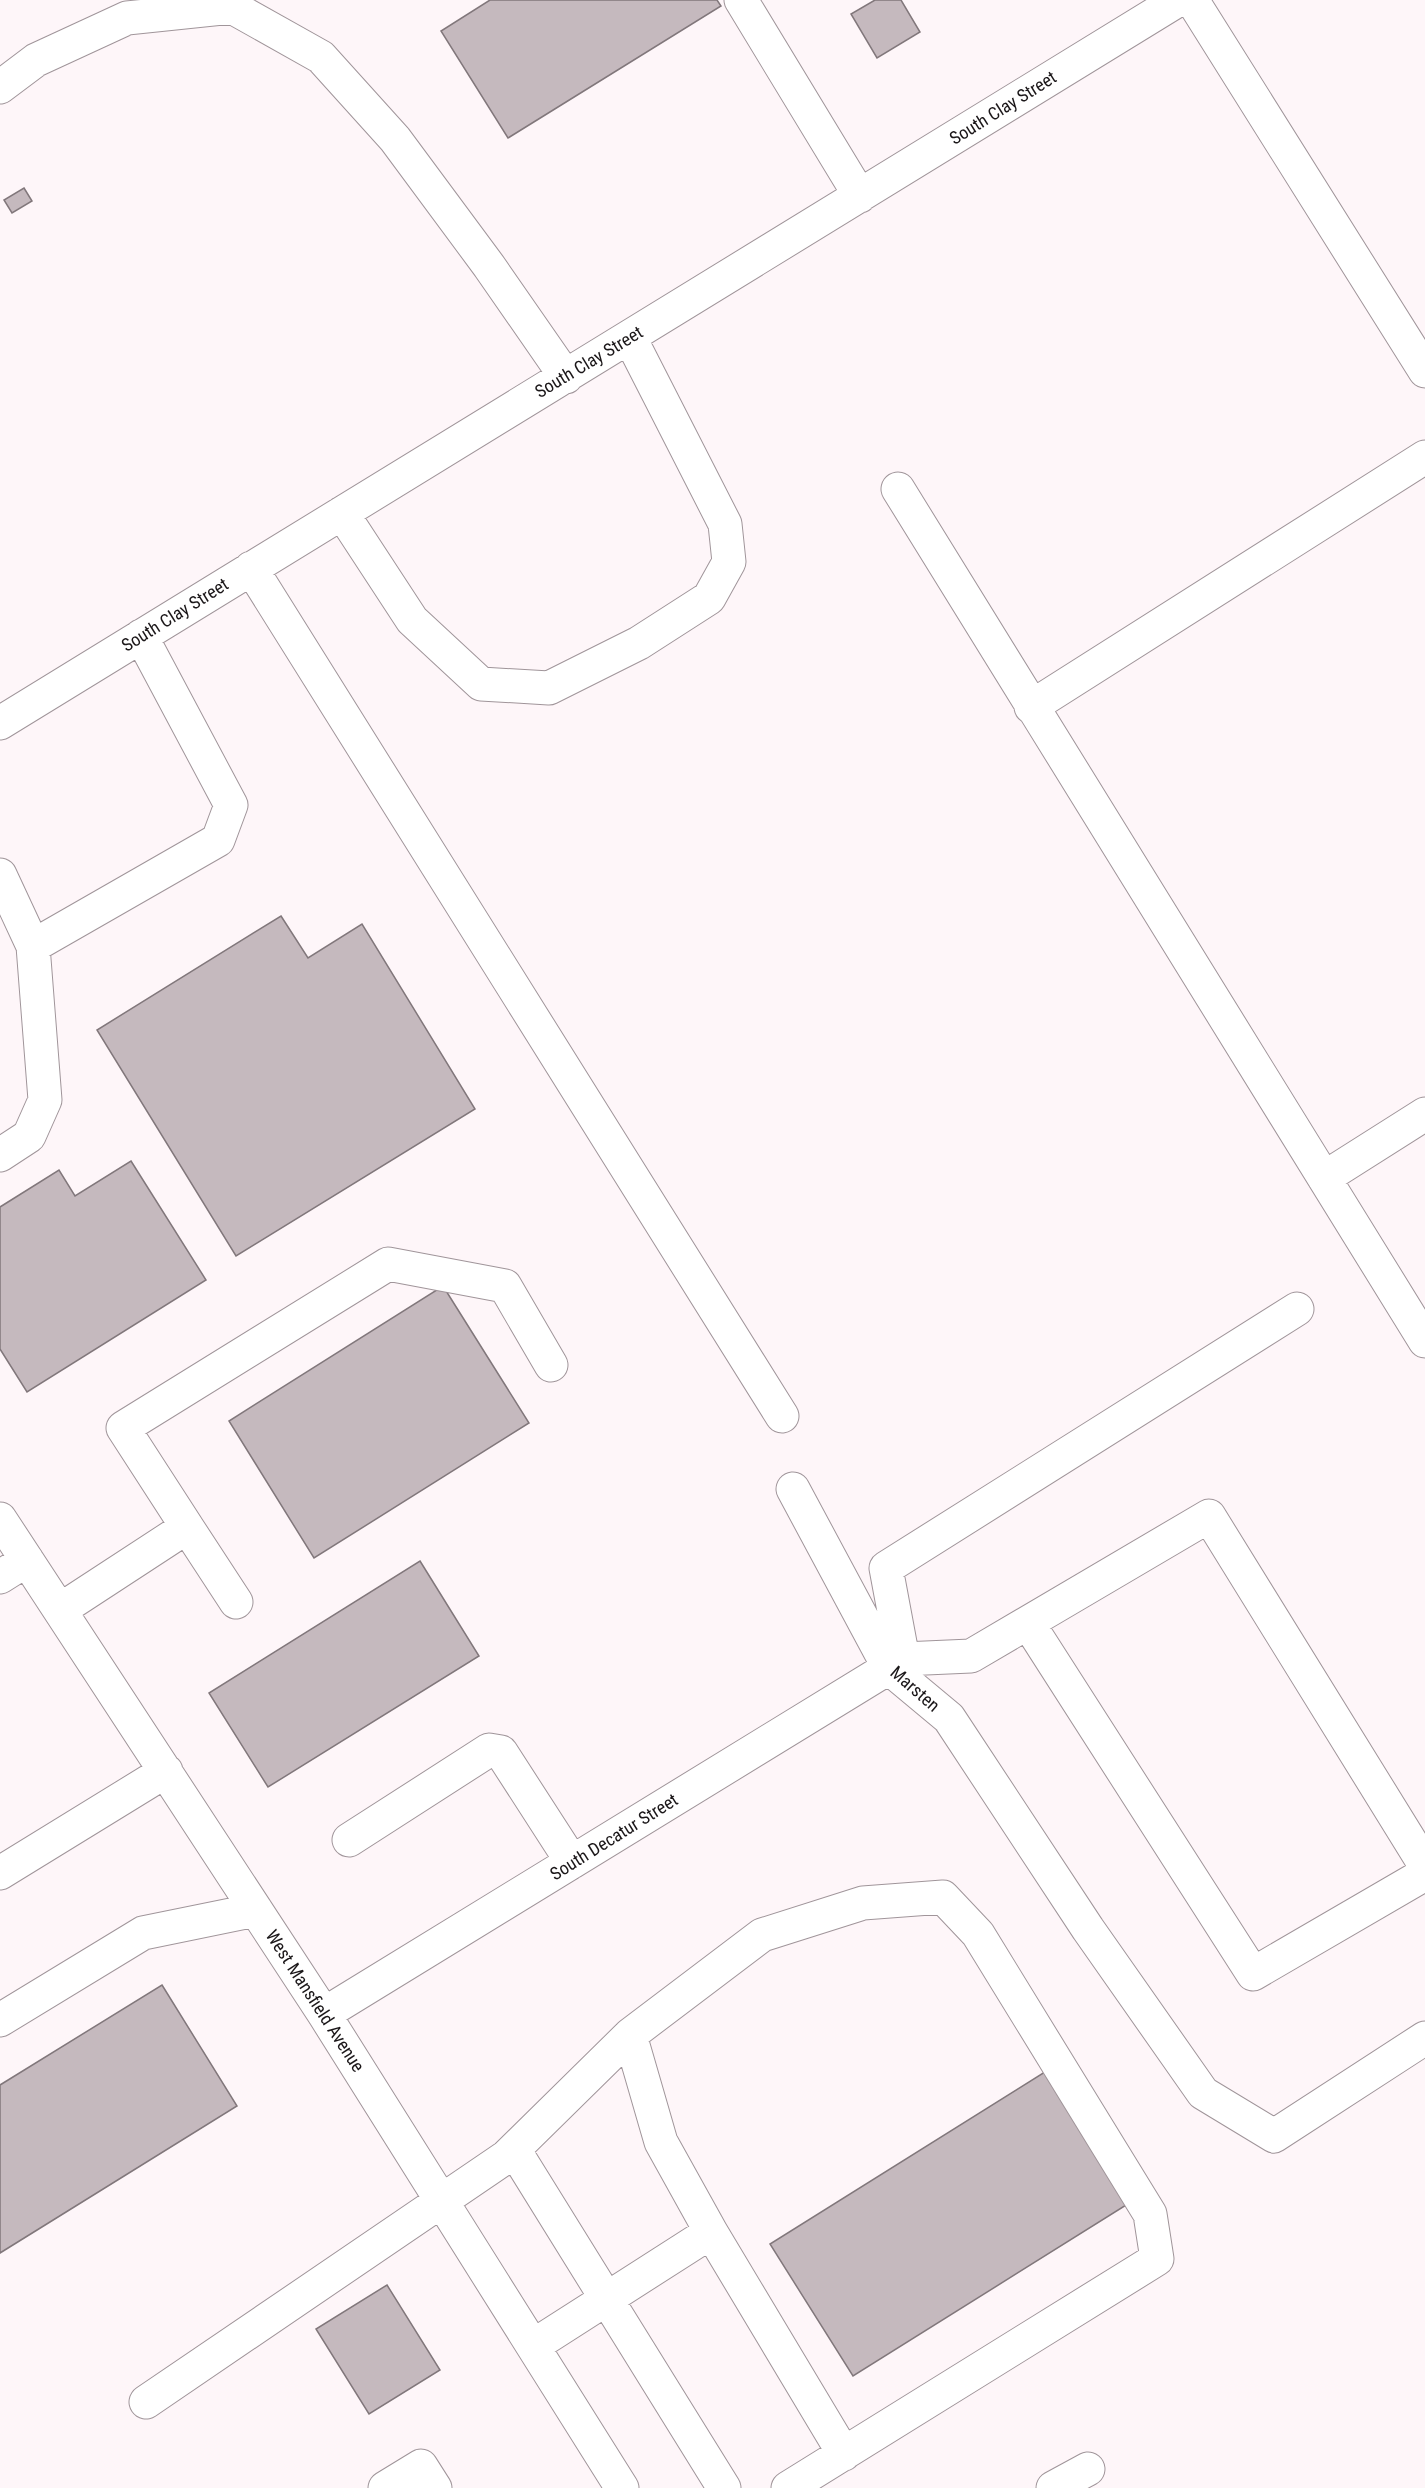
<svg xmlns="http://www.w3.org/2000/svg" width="1425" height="2488" viewBox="0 0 1425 2488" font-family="'Roboto Condensed',sans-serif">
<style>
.building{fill:#c5b9be;stroke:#81777b;stroke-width:1.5}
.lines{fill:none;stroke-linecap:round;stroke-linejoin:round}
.minor-casing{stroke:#a0959a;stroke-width:35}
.minor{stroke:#fff;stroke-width:33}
.labels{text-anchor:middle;stroke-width:6;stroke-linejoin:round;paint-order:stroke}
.street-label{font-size:18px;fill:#1b1719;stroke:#fff}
</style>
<rect width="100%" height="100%" fill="#fef6f9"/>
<path class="building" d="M490 0H717L721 6 508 138 441 31Z
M875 0H901L920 32 877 58 851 14Z
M24 188 32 201 12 213 4 200Z
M281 916 308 958 362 924 475 1109 236 1256 97 1030Z
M131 1161 206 1280 27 1392 0 1349V1207L59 1170 75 1196Z
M443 1286 529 1423 314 1558 229 1421Z
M420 1561 479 1656 268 1787 209 1693Z
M162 1985 237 2106 0 2253V2085Z
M1048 2070 1131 2202 853 2376 770 2244Z
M387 2285 440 2370 369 2414 316 2329Z"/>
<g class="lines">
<g class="minor-casing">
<path id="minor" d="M741 0 860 196
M1192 0 1425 371
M0 87 36 60 127 18 232 7 321 57 395 139 489 266 566 377
M898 489 1425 1341
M342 513 412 620 481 684 549 688 639 643 709 598 729 562 725 524 630 338
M251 568 782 1416
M1031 707 1425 457
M0 723 1178 0
M0 875 33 946 45 1100 29 1136 0 1155
M33 946 218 840 231 805 141 636
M1324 1178 1425 1114
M793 1489 889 1668 949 1718 1088 1929 1203 2093 1274 2136 1425 2038
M0 1519 324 2014 622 2488
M187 1527 236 1602
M0 1577 27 1560
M60 1610 187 1527 123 1428 388 1264 505 1286 551 1365
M1028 1623 1253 1974 1425 1874
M903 1659 971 1656 1209 1516 1425 1865
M903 1659 886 1568 1297 1309
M349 1840 489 1750 501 1752 572 1862
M0 1873 166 1771
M324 2014 903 1659
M0 2020 143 1933 256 1910
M630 2035 762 1935 863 1903 943 1897 978 1934 1150 2214 1157 2259 788 2488
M506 2157 630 2035 661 2142 711 2232
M533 2346 711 2232 844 2454
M146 2402 506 2157 521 2161 724 2488
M385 2488 421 2466 435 2488
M1053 2488 1088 2469"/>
</g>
<use href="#minor" class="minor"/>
</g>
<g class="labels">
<g class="street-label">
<text transform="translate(1003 108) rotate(-32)" y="6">South Clay Street</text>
<text transform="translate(589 362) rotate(-31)" y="6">South Clay Street</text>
<text transform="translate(175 615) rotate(-32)" y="6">South Clay Street</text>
<text transform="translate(915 1689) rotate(41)" y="6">Marsten</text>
<text transform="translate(614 1837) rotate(-32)" y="6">South Decatur Street</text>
<text transform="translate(315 2001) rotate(57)" y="6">West Mansfield Avenue</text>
</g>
</g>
</svg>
